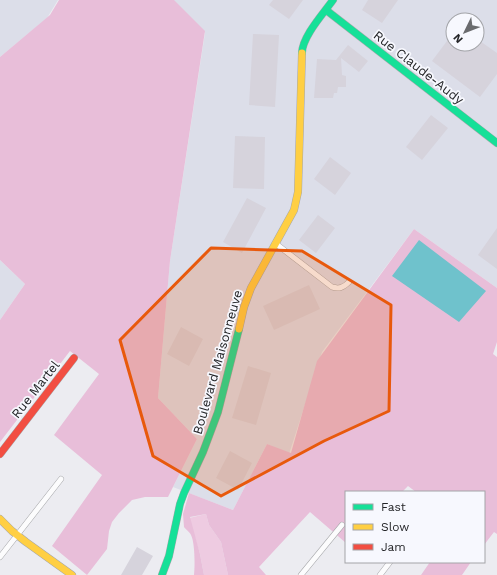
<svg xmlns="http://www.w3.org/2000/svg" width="497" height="575" viewBox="0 0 497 575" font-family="'Work Sans',sans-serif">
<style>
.built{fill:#dcdee9;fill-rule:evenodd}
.green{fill:#eecbe1}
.forest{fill:#e8bed9}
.water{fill:#6fc2cc}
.building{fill:#d6d3dc}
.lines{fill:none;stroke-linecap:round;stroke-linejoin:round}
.street-casing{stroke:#a6a7aa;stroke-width:6}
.fast-casing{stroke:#a6a7aa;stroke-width:8}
.slow-casing{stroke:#a6a7aa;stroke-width:8}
.jam-casing{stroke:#a6a7aa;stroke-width:8}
.street{stroke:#fcfcfd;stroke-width:5}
.fast{stroke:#16e098;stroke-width:7}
.slow{stroke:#ffcf43;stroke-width:7}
.jam{stroke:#f24e42;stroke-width:7}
.marked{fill:#e8590c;fill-opacity:0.2;stroke:#e8590c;stroke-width:3;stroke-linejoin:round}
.labels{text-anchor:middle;stroke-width:3.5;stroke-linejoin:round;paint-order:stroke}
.street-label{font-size:13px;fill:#242528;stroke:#f7f8fe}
</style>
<rect width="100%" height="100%" fill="#ececf1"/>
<path class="built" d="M0 0H58L47 18 0 57Z
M173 0H497V288L414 229 322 352 289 454 267 444 233 510 173 487 197 439 158 398 170 261 205 33ZM453 20H477V44H453Z
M0 260 25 284 0 320Z"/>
<path class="green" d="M206 514 209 525 221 542 228 575H204L200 554 189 518Z"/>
<path class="forest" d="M59 0H174L205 31 170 261 158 398 197 439 168 497H145L132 500 119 513 112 522 109 531 107 549 87 575 52 546 102 475 54 435 99 374 70 351 0 442V320L25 284 0 260V57L50 15Z
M414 229 497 288V342L493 354 497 357V534L494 532 484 545V492H416L408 486 402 492H346V543L310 512 259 567 266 575H228L221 542 209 525 206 514 190 517 200 554 204 575H194C195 565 195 543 191 535 190 532 186 530 184 527L183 514 189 493 233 510 267 444 291 453 317 361Z
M430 562H471L462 575H421Z"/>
<path class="water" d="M419 240 486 291 459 322 392 276Z"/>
<path class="building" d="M273 0H303L289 19 269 5Z
M368 0H398L382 23 362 10Z
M453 33V44H477V39L497 53V74L480 97 432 61Z
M253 34 279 35 275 107 249 105Z
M348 45 368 61 359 72 341 58 342 75 346 76V87H338L337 93H334L333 98H314L317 59 336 60Z
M431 115 448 128 422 160 406 147Z
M235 136 265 137 264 189 233 188Z
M330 157 351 173 335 195 314 179Z
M247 198 266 208 242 253 223 242Z
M318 215 335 228 316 253 299 240Z
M497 228V269L478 255Z
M309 285 320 309 274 330 263 306Z
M181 327 203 339 189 366 167 354Z
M248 366 271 373 256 425 232 418Z
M230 451 252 463 238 490 216 478Z
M137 547 153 556 142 575H121Z"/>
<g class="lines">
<g class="street-casing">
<path id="street" d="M275 243 332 287C339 289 343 288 349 282
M0 557 61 479
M301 575 342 525
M380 575 390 562"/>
</g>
<g class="fast-casing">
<path id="fast" d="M326 10 497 143
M302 53C302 37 323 14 333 0
M162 575 169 556 180 504 184 493 203 452 218 412 239 329"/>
</g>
<g class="slow-casing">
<path id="slow" d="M239 329 244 307 251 288 294 210 298 192 302 53
M0 519 12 531 26 542 72 575"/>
</g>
<g class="jam-casing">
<path id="jam" d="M0 454 74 358"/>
</g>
<use href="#street" class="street"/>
<use href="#fast" class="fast"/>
<use href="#slow" class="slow"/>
<use href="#jam" class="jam"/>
</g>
<path class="marked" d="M211 248 302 251 391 305 389 411 324 441 221 496 153 456 120 340Z"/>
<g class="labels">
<g class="street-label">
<text transform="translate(419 67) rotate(38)" y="5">Rue Claude-Audy</text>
<text transform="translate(217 362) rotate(-74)" y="5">Boulevard Maisonneuve</text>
<text transform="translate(35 389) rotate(-52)" y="5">Rue Martel</text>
</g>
</g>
<rect x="345" y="491" width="140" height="72" fill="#f7f8fe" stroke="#a3a4a8"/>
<rect x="353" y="504" width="20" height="6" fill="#16e098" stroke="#a3a4a8"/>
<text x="381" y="511" font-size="12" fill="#242528">Fast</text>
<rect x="353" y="524" width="20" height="6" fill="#ffcf43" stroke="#a3a4a8"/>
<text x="381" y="531" font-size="12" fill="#242528">Slow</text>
<rect x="353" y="544" width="20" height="6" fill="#f24e42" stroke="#a3a4a8"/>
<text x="381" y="551" font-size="12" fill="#242528">Jam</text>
<g transform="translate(465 32) rotate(227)"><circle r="19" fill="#f7f8fe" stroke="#a3a4a8"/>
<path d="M0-3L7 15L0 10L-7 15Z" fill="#6a6b6e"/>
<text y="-6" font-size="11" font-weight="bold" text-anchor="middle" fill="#242528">N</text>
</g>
</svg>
